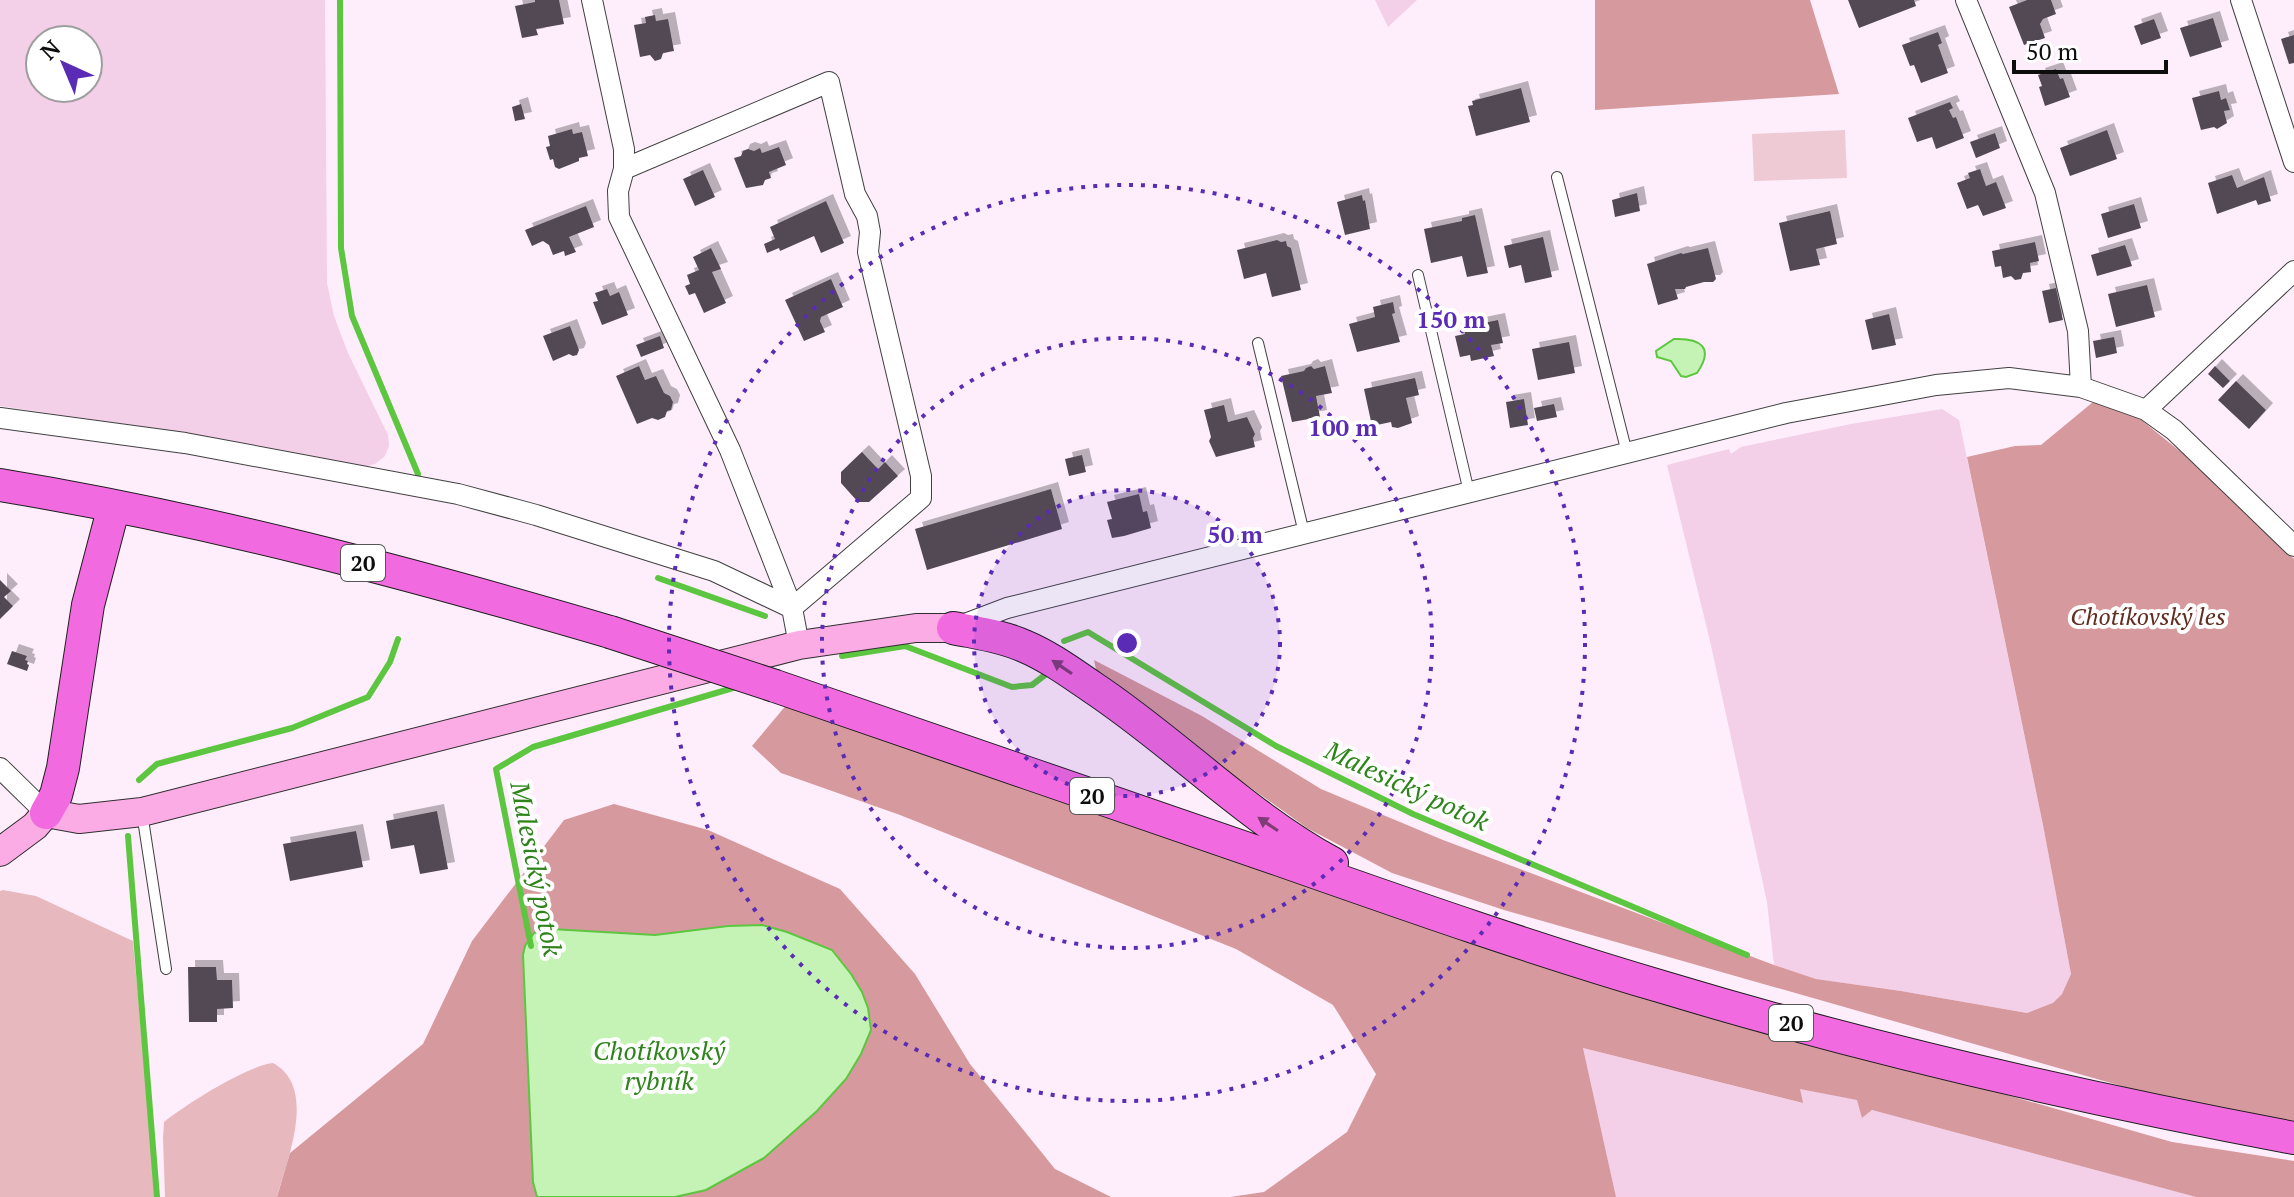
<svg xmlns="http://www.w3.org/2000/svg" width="2294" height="1197" viewBox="0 0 2294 1197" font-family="'PT Serif',serif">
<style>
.farmland{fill:#f3cfe8;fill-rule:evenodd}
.green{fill:#e7b9bf}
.forest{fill:#d6999d}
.pitch{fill:#eecad4}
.water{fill:#c4f3b5;stroke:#5dc640;stroke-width:2}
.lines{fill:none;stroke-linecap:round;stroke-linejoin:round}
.stream{stroke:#5dc640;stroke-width:6}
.building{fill:#524a55;filter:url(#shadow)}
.lane-casing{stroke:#404040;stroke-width:12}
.street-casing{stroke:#404040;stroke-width:22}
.secondary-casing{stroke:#2f2f2f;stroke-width:30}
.primary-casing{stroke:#1e1e1e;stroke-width:34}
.lane{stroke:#fff;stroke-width:10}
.street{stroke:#fff;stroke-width:20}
.secondary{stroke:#fbace5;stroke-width:28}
.primary{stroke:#f16adf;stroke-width:32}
.primary-bridge-casing{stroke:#1e1e1e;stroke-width:34;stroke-linecap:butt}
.primary-bridge{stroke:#f16adf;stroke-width:32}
.oneway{fill:#7f3c76}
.ring{fill:none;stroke:#5a2cb5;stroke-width:4;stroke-dasharray:4 8}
.labels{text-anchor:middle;stroke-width:8;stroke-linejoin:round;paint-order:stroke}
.shield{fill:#fff;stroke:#565656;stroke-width:2}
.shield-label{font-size:22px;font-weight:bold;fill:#0d0d0d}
.park-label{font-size:24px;font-style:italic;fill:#612c21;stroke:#fff}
.water-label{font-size:26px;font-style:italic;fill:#2e841b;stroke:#fff}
.centre{fill:#5a2cb5;stroke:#fff;stroke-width:4}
.ring-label{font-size:24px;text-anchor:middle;font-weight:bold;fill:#5a2cb5;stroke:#fff;stroke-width:8;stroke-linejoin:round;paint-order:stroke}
</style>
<defs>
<filter id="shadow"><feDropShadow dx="7" dy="-7" stdDeviation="0" flood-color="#0004"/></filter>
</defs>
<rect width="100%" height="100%" fill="#feeefb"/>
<path class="farmland" d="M0 0H325L327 283 334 316 348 353 388 435 389 446 385 456 375 464 359 468 158 429 0 406ZM40 40H88V88H40Z
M1375 0H1417L1388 27Z
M1942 409 1959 420 2043 825 2071 974 2062 994 2053 1004 2027 1013 1901 991 1815 979 1774 965 1767 902 1710 641 1667 465 1729 449 1731 454 1741 447 1851 424Z
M1583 1048 1802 1103 1799 1088 1858 1100 1862 1118 1872 1110 2196 1197H1616Z"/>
<path class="green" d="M3 890 36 896 133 941 156 1197H0V891Z
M273 1063C318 1087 287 1160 277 1197H165L163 1138 164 1122C184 1105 249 1065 273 1063Z"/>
<path class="forest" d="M1595 0H1810L1839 94 1595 110Z
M2093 402 2135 415 2217 481 2294 559V1121L2181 1103 1504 910 1392 873 1307 828 1098 679 1094 660 1202 716 1321 789 1443 840 1774 965 1816 979 1901 991 2027 1013 2053 1003 2062 994 2071 974 2043 825 1967 457 2015 446 2041 445Z
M788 703 1492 948 2172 1142 2294 1161V1197H2196L1872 1110 1862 1118 1857 1100 1800 1089 1803 1103 1583 1048 1616 1197H1230L1264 1192 1347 1132 1376 1074 1333 1005 1236 949 900 815 781 773 752 746Z
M614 804 708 830 840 889 915 974 970 1064 1055 1169 1111 1197H675L706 1190 764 1158 817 1111 846 1079 861 1054 871 1030 862 992 851 974 832 950 787 932 762 925 728 926 655 935 551 929 535 1192 537 1197H277L290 1153 423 1044 472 941 564 820Z"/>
<path class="pitch" d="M1845 130 1847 178 1754 181 1752 134Z"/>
<path class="water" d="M1674 339C1700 338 1715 347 1697 373L1686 377 1681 376 1671 361 1657 357 1656 351Z
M762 925 787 932 832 950 851 974 862 992 868 1008 871 1030 861 1054 846 1079 817 1111 764 1158 706 1190 675 1197H537L533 1182 523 955 525 946 534 933 551 929 655 935 728 926Z"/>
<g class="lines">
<path class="stream" d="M340 0 341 248 352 316 418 474
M658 578 765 616
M1064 641 1088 632 1276 746 1413 814 1747 955
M842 656 905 646 1012 687 1032 685 1045 675
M139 780 157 764 292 728 368 697 390 662 398 639
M128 836 157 1197
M531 946 496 769 533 747 733 688"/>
</g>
<path class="building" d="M535 0H559L564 24 536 29 538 35 522 38 515 6 535 2Z
M1848 0H1914L1916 6 1859 28Z
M2027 0H2051L2056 14 2043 19 2040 24 2045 38 2024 45 2009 7Z
M655 15 656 21 668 19 674 51 663 53 661 59 655 61 650 55 640 57 634 25 646 23 645 17Z
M2213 18 2222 47 2190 57 2180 28Z
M2154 19 2161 38 2141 45 2134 26Z
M1938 32 1942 43 1938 45 1948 73 1921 83 1914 65 1910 66 1902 45Z
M2294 35V63L2289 64 2281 39Z
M2056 69 2060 79 2063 78 2070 97 2045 106 2039 87 2042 86 2038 75Z
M1521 88 1530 122 1476 136 1468 106 1473 105 1472 101Z
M2219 91 2221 100 2226 98 2230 110 2224 111 2227 123 2217 129 2214 127 2201 130 2192 98Z
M1950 102 1953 108 1949 110 1953 118 1956 117 1964 138 1936 149 1932 137 1917 142 1908 118Z
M521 104 525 119 515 121 512 107Z
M572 129 573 134 582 132 588 156 579 158V161L559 169 555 167 553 159 550 160 546 147 550 146 548 136Z
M2107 130 2117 159 2070 176 2060 148Z
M1995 133 2000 148 1976 158 1970 142Z
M779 147 786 165 769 172 771 178 765 180 763 185 746 188 734 158 741 156 743 151 748 149 754 151 760 148 762 153Z
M1980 169 1986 186 1996 182 2006 208 1983 216 1978 205 1967 209 1957 183 1970 178 1968 173Z
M703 170 715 197 695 206 683 179Z
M2232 175 2237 188 2264 177 2271 201 2258 205 2256 200 2217 214 2208 183Z
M1637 193 1640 211 1615 217 1612 200Z
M1362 195 1363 201 1365 200 1370 229 1345 235 1337 202Z
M826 201 844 243 821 253 814 236 780 251 779 248 767 253 764 244 775 239 770 227Z
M2134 204 2141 228 2108 238 2101 214Z
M586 206 594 227 569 237 576 252 565 256 564 251 553 255 549 245 543 241 532 246 525 230Z
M1830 211 1837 244 1816 249 1820 265 1790 271 1779 223Z
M1475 215 1488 273 1467 277 1462 256 1431 263 1424 229 1462 221V218Z
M1543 237 1552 277 1525 283 1521 265 1509 268 1504 246Z
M1277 240 1281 242 1286 241 1287 246 1291 248 1301 290 1272 297 1266 273 1244 279 1237 250Z
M2035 242 2039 261 2030 263 2031 272 2023 273 2021 279 2015 280 2011 276 2003 278 2001 266 1995 267 1992 251Z
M2125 245 2132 266 2097 276 2091 255Z
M711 248 721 269 712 272 726 303 704 313 695 293 689 295 685 286 690 284 687 275 699 270 693 257Z
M1708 248 1716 279 1713 282H1704L1686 287 1685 289H1675L1678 299 1658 305 1647 264 1681 253 1683 254Z
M831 279 843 307 821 317 820 321 825 332 804 341 785 300Z
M2147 285 2155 317 2116 327 2108 294Z
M2056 288 2063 320 2049 323 2042 291Z
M607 289 610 296 619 292 628 315 602 325 593 302 598 301 595 293Z
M1393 302 1395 313 1392 314 1400 342 1357 352 1349 324 1375 317 1373 307Z
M1889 314 1896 345 1872 350 1865 320Z
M1498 320 1503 343 1491 345 1494 356 1471 361 1470 355 1460 357 1455 336 1465 334 1464 327Z
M570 326 579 350 577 355 573 356 569 354 553 361 543 336Z
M660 336 664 348 641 357 636 345Z
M2114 337 2117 353 2096 358 2093 341Z
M1569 342 1575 373 1538 380 1532 349Z
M639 366 645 380 656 376 664 393 670 396 673 402 671 410 667 411 665 417 658 420 652 418 637 424 616 376Z
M1311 366 1314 369 1325 366 1332 393 1316 396 1320 417 1292 422 1281 376 1304 371 1306 368Z
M2215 366 2230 381 2223 388 2208 374Z
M1415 378 1419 395 1406 398 1412 423 1398 428 1392 427 1391 422 1372 426 1364 389Z
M2236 381 2266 410 2249 429 2218 400Z
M1524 399 1528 425 1510 428 1506 402Z
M1554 404 1557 417 1537 421 1534 408Z
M1224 405 1228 422 1247 417 1255 434 1253 438 1255 447 1216 457 1209 441 1211 437 1204 410Z
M862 452 878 469 885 462 898 476 869 502H858L841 483V472Z
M1082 455 1086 472 1069 476 1065 459Z
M1051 489 1062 529 927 570 915 529Z
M1139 494 1143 512 1147 511 1151 528 1124 536 1112 538 1107 520 1112 519 1107 502Z
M0 580 11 591 4 597 13 606 0 619Z
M12 651 27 656 25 660 28 661 27 664 29 665 27 671 7 664Z
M437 811 448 869 420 874 414 845 391 849 386 821Z
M356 831 363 867 290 881 283 844Z
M188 967H216L217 980H232L233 1008 217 1009V1022H189Z"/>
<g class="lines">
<g class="lane-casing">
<path id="lane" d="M1557 177 1627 453
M1418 275 1469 492
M1258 343 1304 533
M142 813 166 969"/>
</g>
<g class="street-casing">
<path id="street" d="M592 0 624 149V169L618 191 619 217 730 450 792 608 799 645
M1966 0 2045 193 2078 331 2081 387
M2241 0 2294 162
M624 169 829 82 855 194 867 216 870 232 868 252 921 476V498L792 608
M2146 410 2294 271
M0 418 185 443 458 494 536 515 714 571 792 608
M957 627 1007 608 1786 413 1936 385 2009 378 2081 387 2146 410 2174 430 2294 546
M0 768 46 813"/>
</g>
<g class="secondary-casing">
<path id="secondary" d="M0 852 35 826 46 813 79 819 142 812 799 645 916 628H953"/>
</g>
<g class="primary-casing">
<path id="primary" d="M0 485C207 519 409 573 610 632
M953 628C977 633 1002 636 1024 646 1048 656 1070 672 1092 687 1175 742 1244 815 1332 863
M775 686C943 744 1112 802 1280 860 1408 905 1536 950 1666 988 1872 1050 2082 1098 2294 1138
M46 813 56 795 63 768 88 605 114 506"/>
</g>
<use href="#lane" class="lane"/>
<use href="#street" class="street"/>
<use href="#secondary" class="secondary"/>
<use href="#primary" class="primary"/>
<g class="primary-bridge-casing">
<path id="primary-bridge" d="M610 632 775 686"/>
</g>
<use href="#primary-bridge" class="primary-bridge"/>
</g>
<defs><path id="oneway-solid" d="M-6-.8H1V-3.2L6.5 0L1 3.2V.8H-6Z" transform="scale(2)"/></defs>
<g class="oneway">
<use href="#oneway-solid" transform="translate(1062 667) rotate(-146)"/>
<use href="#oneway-solid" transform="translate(1268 824) rotate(-146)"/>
</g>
<circle cx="1127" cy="643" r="153" fill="#5a2cb5" fill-opacity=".12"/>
<g class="ring">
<circle cx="1127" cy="643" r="153"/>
<circle cx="1127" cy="643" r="305"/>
<circle cx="1127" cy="643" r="458"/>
</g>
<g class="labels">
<g class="shield">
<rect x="341" y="545" width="44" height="36" rx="6"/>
<rect x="1070" y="778" width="44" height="36" rx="6"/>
<rect x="1769" y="1005" width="44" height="36" rx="6"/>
</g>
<g class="shield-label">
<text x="363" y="571">20</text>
<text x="1092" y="804">20</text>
<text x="1791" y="1031">20</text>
</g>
<g class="park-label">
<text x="2148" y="625">Chotíkovský les</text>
</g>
<g class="water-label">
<text transform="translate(1407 786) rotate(25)" y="9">Malesický potok</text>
<text transform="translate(536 869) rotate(79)" y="9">Malesický potok</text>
<text x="659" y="1060">Chotíkovský<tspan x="659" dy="30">rybník</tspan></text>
</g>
</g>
<circle cx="1127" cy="643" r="12" class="centre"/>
<g class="ring-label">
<text x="1451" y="328">150 m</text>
<text x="1343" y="436">100 m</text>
<text x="1235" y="543">50 m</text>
</g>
<g transform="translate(64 64) rotate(316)"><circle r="38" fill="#ffffff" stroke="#9e9e9e" stroke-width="2"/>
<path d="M0-6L14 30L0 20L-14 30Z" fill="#5a2cb5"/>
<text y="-12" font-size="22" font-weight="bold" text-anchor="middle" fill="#0d0d0d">N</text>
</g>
<path d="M2014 60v12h152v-12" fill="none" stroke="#0d0d0d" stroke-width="4"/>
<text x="2026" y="60" font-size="24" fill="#0d0d0d" stroke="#ffffff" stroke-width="6" paint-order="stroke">50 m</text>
</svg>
